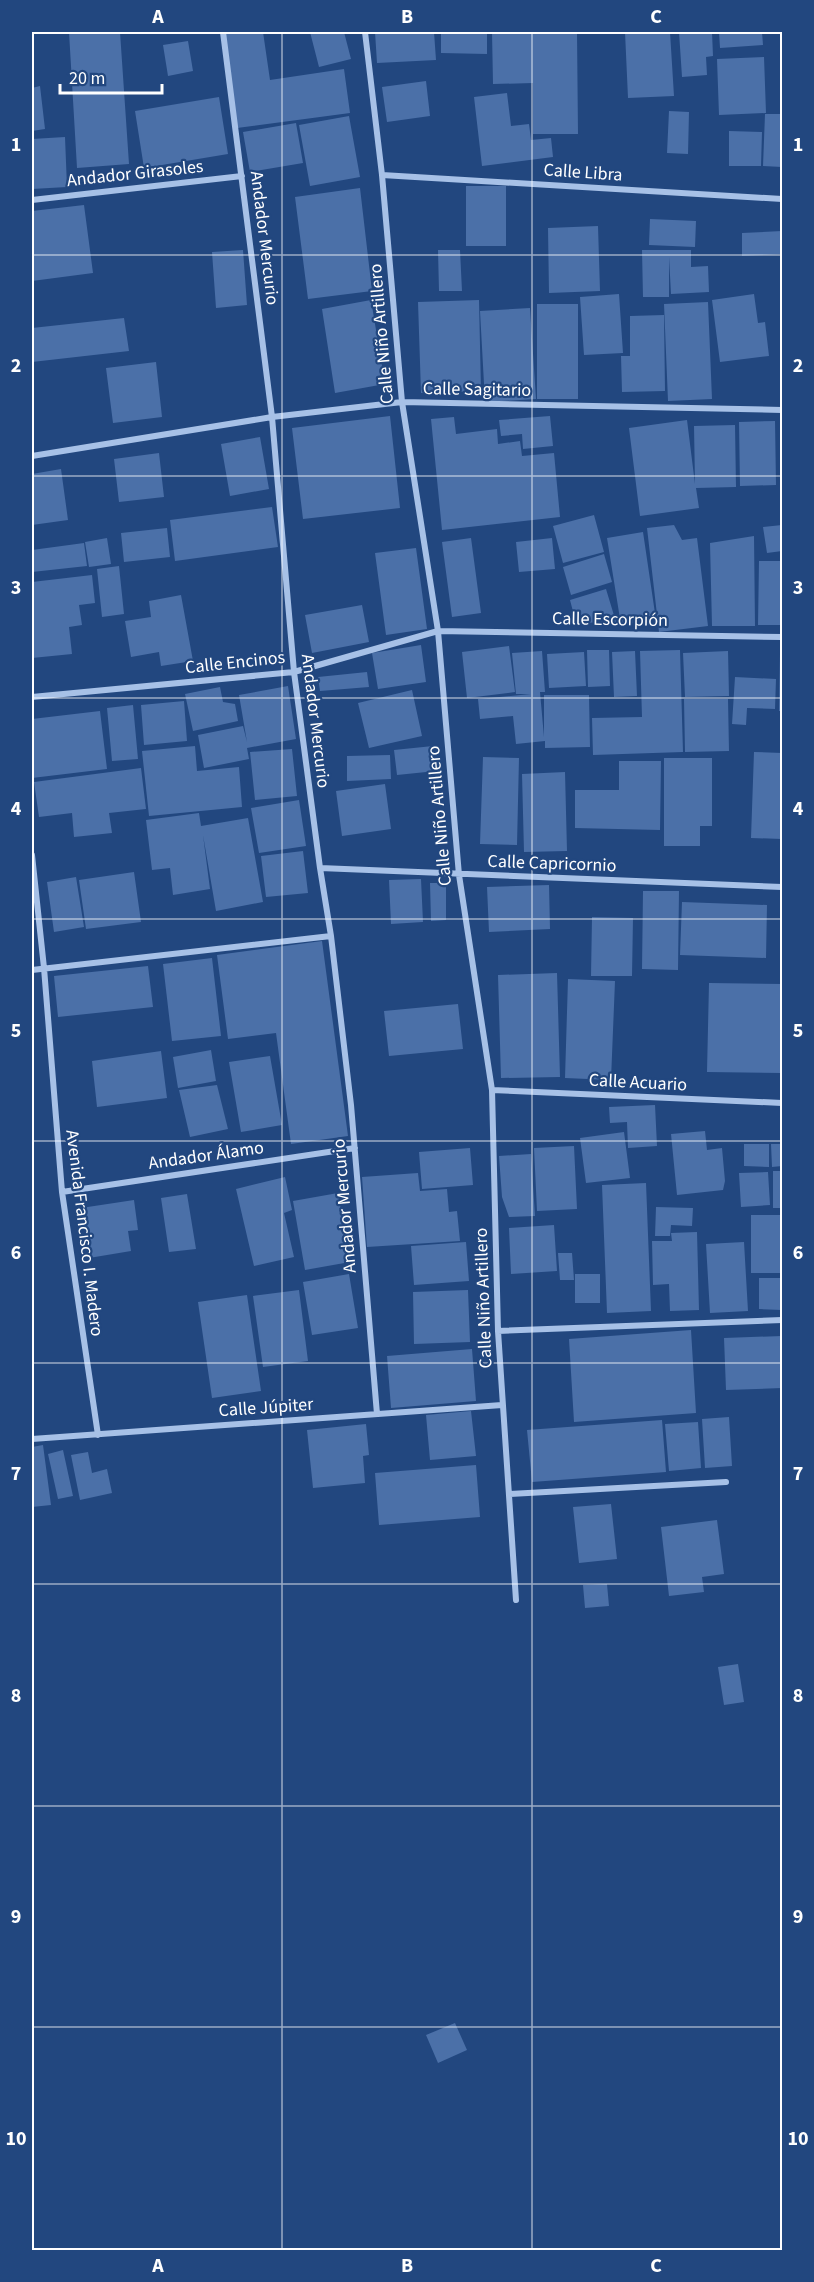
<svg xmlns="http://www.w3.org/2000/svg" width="814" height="2282" viewBox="0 0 814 2282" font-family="'Source Sans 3',sans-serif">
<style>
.building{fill:#4b70a8}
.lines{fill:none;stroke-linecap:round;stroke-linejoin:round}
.minor{stroke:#a7c1e7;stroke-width:6}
.grid{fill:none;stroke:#fff;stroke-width:1.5;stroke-opacity:0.55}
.labels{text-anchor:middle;stroke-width:4.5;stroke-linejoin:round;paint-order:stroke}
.street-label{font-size:18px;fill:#fff;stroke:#22477f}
.neatline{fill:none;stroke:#fff;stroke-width:2}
.grid-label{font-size:20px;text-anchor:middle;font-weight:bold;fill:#fff}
</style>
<rect width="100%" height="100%" fill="#22477f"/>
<path class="building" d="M69 32H120L129 164 77 168Z
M224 32H263L270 80 344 69 350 113 237 128Z
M310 32H344L351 59 319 67Z
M375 32H434L436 60 377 63Z
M441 32H487V54L441 53Z
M492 32H577L578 134H533V83L493 84Z
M625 32H670L674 96 628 98Z
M679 32H712L713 56 706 57 707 75 682 77Z
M719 32H762L763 45 720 48Z
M188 41 193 71 168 76 163 45Z
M764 57 766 113 719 115 717 59Z
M426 81 430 116 387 122 382 87Z
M40 86 45 129 32 131V88Z
M507 93 511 126 529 124 531 140 551 138 553 157 482 166 474 97Z
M219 97 228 154 144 168 135 111Z
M669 111 689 112 688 154 667 153Z
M765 114H782V167L763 166Z
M349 116 360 177 310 186 299 125Z
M296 123 303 163 250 172 243 132Z
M729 131 762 132 761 166H729Z
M65 137 67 187 32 189V139Z
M466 186H506V246H466Z
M360 188 372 291 308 299 295 197Z
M84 205 93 273 32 281V211Z
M650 219 696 221 695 247 649 245Z
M598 226 600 291 549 293 548 228Z
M782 231V254L742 256V233Z
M243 250 247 305 216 308 212 252Z
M438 250H460L462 291H439Z
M642 250H691V267L708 266 709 292 671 294 669 257V297H643Z
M619 294 623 353 584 355 580 297Z
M754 294 758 323 765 322 769 356 720 362 712 300Z
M371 300 385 384 335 393 322 309Z
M479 300 481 391 421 393 418 302Z
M708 302 712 399 668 401 664 304Z
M537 304H578V399H537Z
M530 308 536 399 485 402 480 311Z
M664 315 665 391 622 392 621 356H630V316Z
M124 318 129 351 32 362V328Z
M156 362 162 417 113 423 106 368Z
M390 416 400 508 303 519 292 428Z
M550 416 553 446 523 449 522 434 501 436 499 420Z
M454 417 456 434 497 429 498 444 520 441 522 456 554 453 560 517 442 530 431 419Z
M687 420 695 484 694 426 735 425 736 487 696 488 699 508 640 516 629 428Z
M775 421 776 485 740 486 739 422Z
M260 437 269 489 230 496 221 444Z
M159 453 164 497 119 502 114 459Z
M61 469 68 520 32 525V474Z
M272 507 278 547 175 561 170 520Z
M594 515 604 552 563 563 553 526Z
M674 525 682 540 697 538 708 626 659 632 647 528Z
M782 525V551L767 553 763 527Z
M167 528 170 557 124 562 121 533Z
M643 532 656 620 621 625 607 538Z
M754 536 755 626H712L710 543Z
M107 538 111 564 89 567 85 542Z
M471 538 481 613 452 617 442 542Z
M552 538 555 569 519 572 516 542Z
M84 543 87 566 32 572V550Z
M416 548 427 629 386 635 375 553Z
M604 554 612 582 571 595 563 567Z
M759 561H782V625H758Z
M119 566 124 614 102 617 97 569Z
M92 575 95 603 79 605 82 625 69 627 72 654 32 658V582Z
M606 589 616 622 576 623 570 600Z
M181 595 193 661 161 666 159 652 131 657 125 621 151 617 149 601Z
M362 605 369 642 312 653 305 615Z
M421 645 426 682 378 689 372 653Z
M509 646 515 692 467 698 462 652Z
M587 650H609L610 686 588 687Z
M680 650 683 752 593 755 592 718 642 717 640 651Z
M542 651 545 692H540L544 737V695H589L590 747 545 748V741L516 744 513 716 480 719 478 699 531 694H516L512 653Z
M635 651 637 696 614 697 612 652Z
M728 651 729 696 685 697 683 653Z
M584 652 586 686 549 688 547 654Z
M780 654H782V711H779Z
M367 672 369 687 320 691 318 677Z
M735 677 776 679 775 709 747 708 746 725 732 724Z
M288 686 296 739 247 748 249 759 204 768 198 735 243 726 247 742 239 695Z
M220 687 223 702 235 704 238 721 193 731 185 694Z
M412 690 422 736 369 748 358 703Z
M684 699H728L729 751 685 752Z
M184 701 187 741 144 745 141 705Z
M133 705 138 759 112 761 107 708Z
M100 711 107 769 32 778V719Z
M195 746 197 771 239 767 242 807 149 816 142 751Z
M433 746 436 771 397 775 394 750Z
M292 749 297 796 255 800 250 752Z
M754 752 782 753V839L751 838Z
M390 755 391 779 347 781V756Z
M483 757 519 758 517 845 480 844Z
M664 758H712V826H700V846H664Z
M619 761H661L660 830 575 828V790H619Z
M141 768 146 809 109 813 112 833 74 837 72 813 39 817 34 782Z
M565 772 567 851 524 852 522 774Z
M385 784 391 829 342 836 336 791Z
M299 800 306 846 259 853 251 808Z
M199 813 201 826 248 818 263 902 216 911 203 835 210 889 173 895 170 868 152 870 146 820Z
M303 851 308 893 266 897 261 856Z
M134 872 141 922 86 929 79 880Z
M76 877 84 927 54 932 47 882Z
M421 879 423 922 391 924 389 880Z
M430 883H446V920L431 921Z
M549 885 550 929 489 932 487 887Z
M643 891H679L678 970 642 969Z
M682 902 767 905 766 958 680 955Z
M592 917 633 918 632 976H591Z
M322 941 348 1136 291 1144 276 1033 228 1039 217 955Z
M212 958 221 1036 172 1041 163 964Z
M148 966 153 1007 58 1017 54 976Z
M557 973 560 1077 501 1078 498 975Z
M568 979 615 981 611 1080 565 1078Z
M709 983 782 984V1073L707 1072Z
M458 1004 463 1049 389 1056 384 1011Z
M211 1050 216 1081 178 1088 173 1057Z
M161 1051 167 1098 97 1107 92 1061Z
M270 1056 282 1125 241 1132 229 1062Z
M217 1085 228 1129 190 1137 179 1090Z
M655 1105 657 1146 628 1148 627 1122 610 1123 609 1107Z
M705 1131 707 1150 722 1148 725 1181 723 1190 677 1195 671 1134Z
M624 1132 630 1178 586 1183 580 1138Z
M744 1144H769V1167L744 1166Z
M771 1144H782V1166L772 1167Z
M574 1146 577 1209 537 1211 534 1148Z
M470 1148 473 1185 422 1189 419 1152Z
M531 1154 535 1216 509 1217 502 1197 499 1156Z
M773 1171H782V1208H773Z
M768 1172 770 1205 741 1207 739 1173Z
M418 1173 420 1191 447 1189 449 1212 457 1211 460 1241 367 1247 362 1177Z
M285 1177 292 1210 284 1213 294 1257 254 1266 236 1189Z
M646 1183 651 1311 607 1313 602 1185Z
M338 1193 350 1262 305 1270 293 1201Z
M187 1194 196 1249 169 1252 161 1198Z
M134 1200 138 1230 128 1231 131 1251 89 1258 81 1208Z
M656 1207 693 1208 692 1226 671 1225 670 1236H655Z
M751 1215H782V1273H751Z
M554 1225 557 1271 511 1274 509 1228Z
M697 1232 699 1310 670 1311 669 1284 653 1285 652 1241H672L671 1233Z
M466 1242 469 1281 414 1285 411 1246Z
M744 1242 748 1311 710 1313 706 1244Z
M558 1253H572L574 1280H560Z
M349 1274 358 1328 312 1335 303 1282Z
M575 1274H600V1303H575Z
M759 1278H782V1310L759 1309Z
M299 1290 308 1361 263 1367 253 1296Z
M468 1290 470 1342 414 1344 413 1292Z
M247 1295 261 1391 212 1398 198 1302Z
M691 1330 696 1413 574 1422 569 1339Z
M782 1336V1388L726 1390 724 1338Z
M472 1349 476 1401 391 1408 387 1356Z
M471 1411 476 1456 430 1460 426 1415Z
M729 1417 732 1466 705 1468 702 1419Z
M662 1420 666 1472 532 1482 527 1430Z
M698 1422 701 1468 669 1471 665 1424Z
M366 1424 369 1455 363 1456 365 1483 313 1488 307 1430Z
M43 1445 51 1505 32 1507V1447Z
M63 1450 73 1496 58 1499 48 1454Z
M88 1452 92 1473 107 1469 112 1493 80 1500 71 1455Z
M476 1465 480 1517 379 1525 375 1473Z
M611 1504 617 1559 579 1563 573 1507Z
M717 1520 724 1574 702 1577 704 1592 669 1596 661 1527Z
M607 1584 609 1606 585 1608 583 1585Z
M738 1664 744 1702 724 1705 718 1667Z
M455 2023 467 2050 438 2063 426 2035Z"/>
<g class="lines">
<path class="minor" d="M223 32 272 417 294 672 320 868 331 936 351 1105 377 1414
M365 32 382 175 402 402 438 631 459 875 492 1090 498 1331 516 1600
M382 175 782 199
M32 200 242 176
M32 456 272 417 402 402 782 410
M32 697 294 672 438 631 782 637
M32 855 44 968 62 1192 98 1435
M320 868 782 887
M32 970 331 936
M492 1090 782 1103
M62 1192 355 1148
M498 1331 782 1320
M32 1439 502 1405
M510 1494 726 1482"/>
</g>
<path class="grid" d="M282 32V2250M532 32V2250M32 255H782M32 476H782M32 698H782M32 919H782M32 1141H782M32 1363H782M32 1584H782M32 1806H782M32 2027H782"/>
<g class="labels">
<g class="street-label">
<text transform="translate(583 172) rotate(4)" y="6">Calle Libra</text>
<text transform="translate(135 173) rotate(-6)" y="6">Andador Girasoles</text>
<text transform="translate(265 238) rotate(83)" y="6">Andador Mercurio</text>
<text transform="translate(381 334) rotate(-95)" y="6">Calle Niño Artillero</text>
<text transform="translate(477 389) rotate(1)" y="6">Calle Sagitario</text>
<text transform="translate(610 619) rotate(1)" y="6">Calle Escorpión</text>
<text transform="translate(235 662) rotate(-6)" y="6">Calle Encinos</text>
<text transform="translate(316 721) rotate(83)" y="6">Andador Mercurio</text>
<text transform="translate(439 816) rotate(-95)" y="6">Calle Niño Artillero</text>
<text transform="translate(552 863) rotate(2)" y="6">Calle Capricornio</text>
<text transform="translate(638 1082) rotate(3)" y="6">Calle Acuario</text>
<text transform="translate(206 1155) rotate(-8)" y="6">Andador Álamo</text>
<text transform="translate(344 1206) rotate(-95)" y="6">Andador Mercurio</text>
<text transform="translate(85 1233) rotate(83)" y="6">Avenida Francisco I. Madero</text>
<text transform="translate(483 1298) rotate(-92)" y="6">Calle Niño Artillero</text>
<text transform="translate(266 1407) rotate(-4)" y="6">Calle Júpiter</text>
</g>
</g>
<rect width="814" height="2282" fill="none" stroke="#22477f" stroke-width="66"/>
<path d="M60 84v9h102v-9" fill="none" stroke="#ffffff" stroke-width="3"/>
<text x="69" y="84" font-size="18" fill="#ffffff" stroke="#22477f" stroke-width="4.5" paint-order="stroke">20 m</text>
<rect x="33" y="33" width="748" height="2216" class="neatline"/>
<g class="grid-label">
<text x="158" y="23">A</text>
<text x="407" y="23">B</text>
<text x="656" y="23">C</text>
<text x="16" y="151">1</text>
<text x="798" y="151">1</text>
<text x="16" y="372">2</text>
<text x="798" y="372">2</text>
<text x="16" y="594">3</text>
<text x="798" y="594">3</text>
<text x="16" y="815">4</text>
<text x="798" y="815">4</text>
<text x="16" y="1037">5</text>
<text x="798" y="1037">5</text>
<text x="16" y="1259">6</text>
<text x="798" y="1259">6</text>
<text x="16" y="1480">7</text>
<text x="798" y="1480">7</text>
<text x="16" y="1702">8</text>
<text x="798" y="1702">8</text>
<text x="16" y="1923">9</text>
<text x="798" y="1923">9</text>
<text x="16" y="2145">10</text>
<text x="798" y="2145">10</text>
<text x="158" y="2272">A</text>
<text x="407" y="2272">B</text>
<text x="656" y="2272">C</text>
</g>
</svg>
